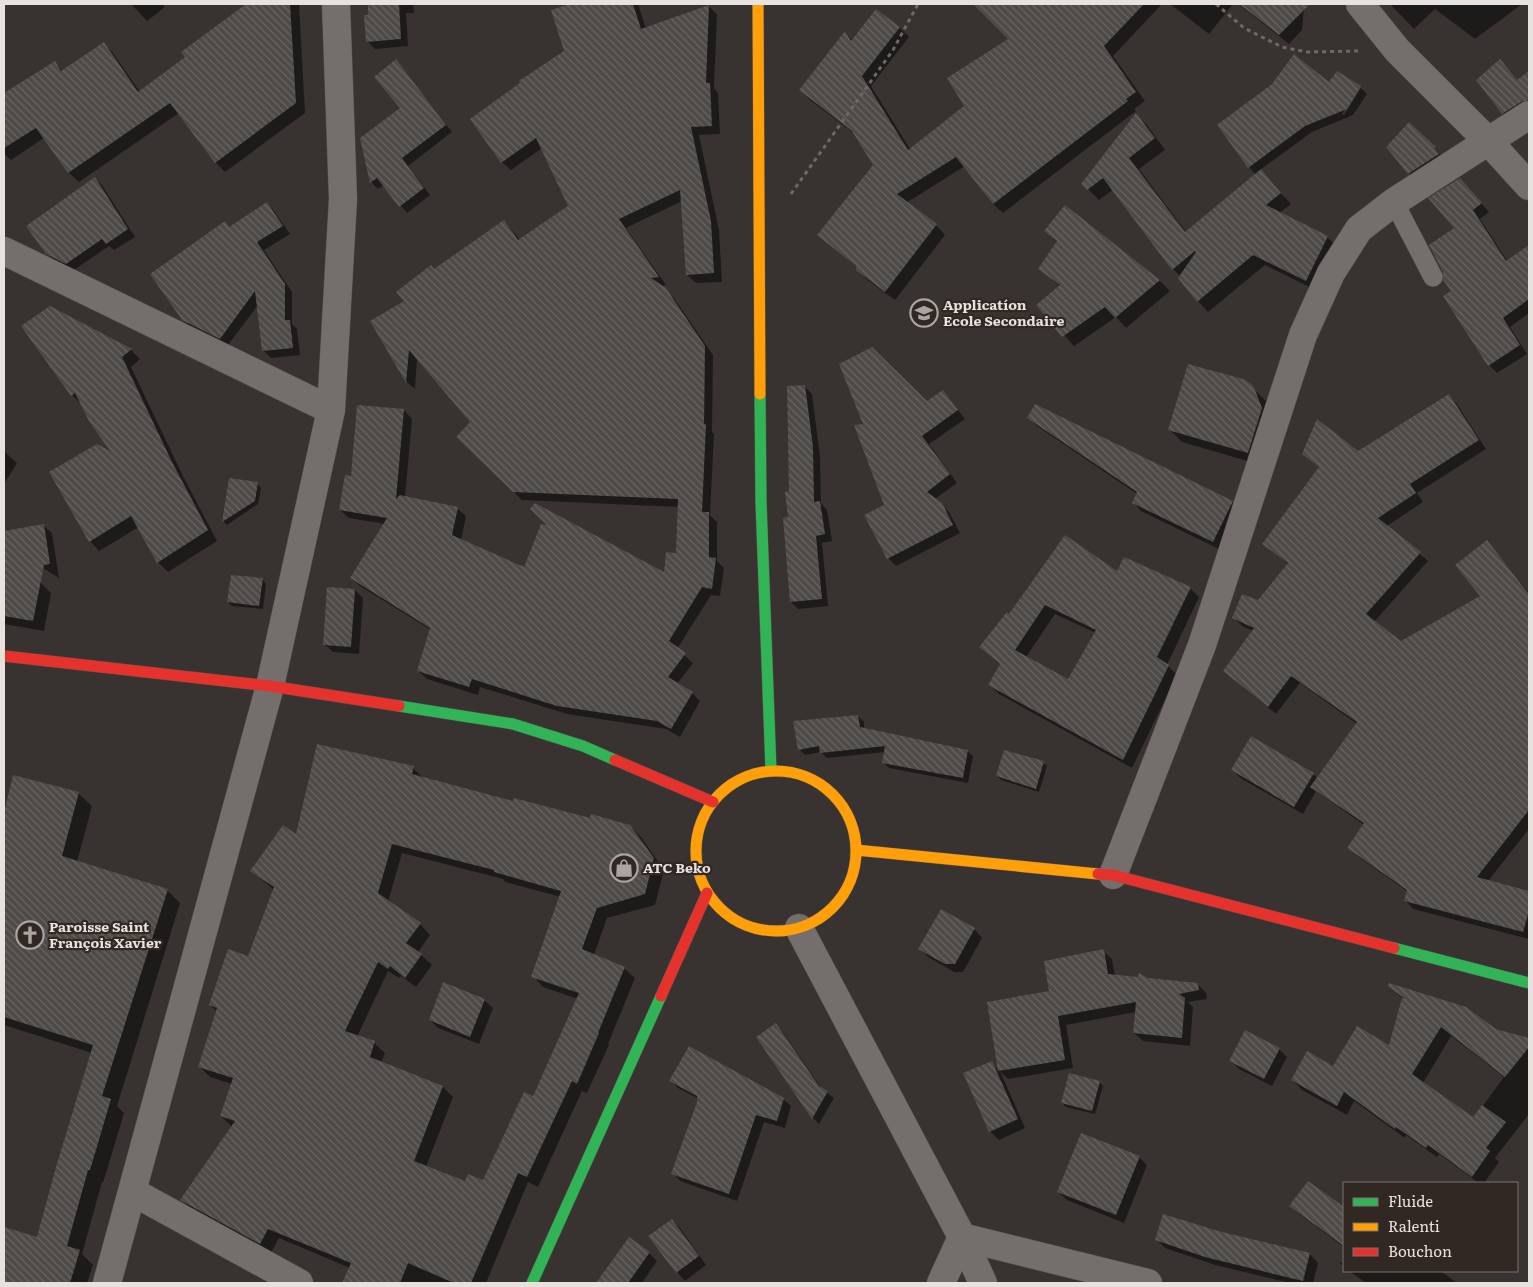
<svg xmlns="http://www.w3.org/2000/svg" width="1533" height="1287" viewBox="0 0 1533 1287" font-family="Literata,serif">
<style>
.shadow{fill:#0007;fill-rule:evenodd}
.building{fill:url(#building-back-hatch);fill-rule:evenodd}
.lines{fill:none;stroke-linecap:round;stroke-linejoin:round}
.lane-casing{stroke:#544f4c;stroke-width:20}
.street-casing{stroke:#544f4c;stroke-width:29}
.fast-casing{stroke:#544f4c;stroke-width:12}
.slow-casing{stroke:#544f4c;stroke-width:12}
.jam-casing{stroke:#544f4c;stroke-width:12}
.path{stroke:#6d6967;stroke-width:3;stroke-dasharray:4 4;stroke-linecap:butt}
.lane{stroke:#746f6c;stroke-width:19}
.street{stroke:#746f6c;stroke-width:28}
.fast{stroke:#30b455;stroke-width:11}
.slow{stroke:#ff9f0a;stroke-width:11}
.jam{stroke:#e5322d;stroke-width:11}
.labels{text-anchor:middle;stroke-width:4.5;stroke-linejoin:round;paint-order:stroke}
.poi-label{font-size:14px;font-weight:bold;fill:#e8e2df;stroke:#312823;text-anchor:start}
</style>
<defs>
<pattern id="building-back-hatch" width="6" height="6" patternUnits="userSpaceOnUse" patternTransform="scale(1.25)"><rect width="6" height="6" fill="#4e4a47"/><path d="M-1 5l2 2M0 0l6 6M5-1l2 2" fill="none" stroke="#686461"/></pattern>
</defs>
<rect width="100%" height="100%" fill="#383330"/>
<path class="shadow" d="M131 4H162L165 7 147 21Z
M248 4H299L305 113 225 172 216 163 179 113 79 182 69 173 44 138 11 160 4 154V95L54 62 63 71 104 43 113 53 140 92 186 57 183 52Z
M369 4H413L414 13H406L408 46 375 49 367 41Z
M574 4H638L646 29 708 6 717 14 714 88 718 93 720 134 699 135 719 230 722 282 696 283 687 275 682 201 626 228 666 285 660 286 674 298 713 355 712 432 714 434 710 515 717 522V561L724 568 720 596 711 595 677 649 693 663 677 684 692 693 700 701 680 737 666 729 567 714 480 687 478 695 427 679 418 671 431 630 360 586 351 578 385 524 349 518 340 510 352 478 404 410 412 419 405 497 457 508 466 516 461 540 524 568 550 527 665 573 677 554 679 507 522 500 457 437 472 422 417 358 415 389 407 382 372 321 406 301 435 270 504 221 520 240 570 207 542 148 511 170 502 162 565 51 552 11Z
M976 4H1162L1113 56 1145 101 1134 109 1136 111 1003 213 993 204 965 166 906 203 936 225 945 235 895 300 866 279 857 267 818 234 875 165 856 135 810 100 801 90 845 33 853 41 877 10 900 28 909 37 871 86 910 149 966 106 1010 40Z
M1170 4H1233L1209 34Z
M1238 4H1302L1304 6 1302 30 1289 44Z
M1390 4H1522L1475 39 1435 9 1414 29Z
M396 61 452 132 408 166 430 195 407 213 384 185 378 189 371 182 361 139 401 108Z
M1529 73V109L1510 121 1503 113 1518 82Z
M1330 84 1359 87 1342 114 1344 115 1361 88 1367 94 1353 115 1312 132 1260 170 1291 204 1279 213 1327 237 1338 247 1317 291 1265 265 1208 312 1198 301 1181 277 1173 269 1114 189 1099 200 1083 184 1136 115 1147 125 1165 150 1139 169 1186 232 1256 175 1249 167Z
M1436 150 1447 163 1417 182 1401 164Z
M95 178 102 185 135 237 114 250 109 246 74 270 54 261 47 253Z
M1468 188 1489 212 1480 219 1508 262 1528 247 1529 249V313L1510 327 1527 354 1497 373 1489 365 1452 291 1456 229Z
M267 203 274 211 290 234 264 250 292 292V324L297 329 300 355 271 358 263 350 258 305 228 345 191 328 183 320 230 228Z
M1065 207 1160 281 1170 291 1126 328 1116 317 1074 346 1038 305 1060 286 1039 268 1058 243 1046 231Z
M23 327 131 350 140 359 131 367 182 474 217 541 168 572 158 562 139 527 99 551 90 541 114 455 82 405 72 395Z
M1249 384 1266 401 1274 421 1261 465 1182 442 1170 430Z
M804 386 812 394 820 456 821 503 827 510 832 541 822 543 828 606 798 609 791 602V492Z
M943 391 965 419 929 444 957 483 935 499 949 512 960 533 896 566 888 558 885 505 865 426 927 403Z
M1449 396 1457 404 1486 449 1417 493 1423 502 1387 526 1428 561 1374 622 1401 643 1481 597 1487 541 1529 593V829L1488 881 1529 892V939L1413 909 1405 900 1407 891 1357 856 1349 848 1364 825 1316 791 1303 814 1240 778 1232 769 1313 774 1317 778 1357 724 1300 683 1276 714 1233 679 1253 631 1242 626 1234 618 1258 602 1288 564 1264 543 1320 468 1304 454 1358 453Z
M1029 418 1232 502 1240 510 1221 550 1141 511 1133 502 1137 494 1037 426Z
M4 451 17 463 4 484Z
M257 484 261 488 258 504 227 525 223 521Z
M43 525 52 533 59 578 4 544V532Z
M1118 572 1190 588 1199 597 1167 665 1177 675 1132 768 999 694 989 684 1000 665 980 647 1010 615ZM1055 614 1096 633 1069 681 1026 657Z
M4 576 40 582 51 593 44 631 4 624Z
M263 580 266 584 263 609 232 606 228 602Z
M355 590 363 598 359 654 333 652 324 644Z
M858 716 864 722V729L967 751 973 756 968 783 889 768 884 763 886 752 827 758 821 752 805 755 799 749Z
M1043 763 1047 766 1039 792 1001 780 997 776Z
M413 768 423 778 514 803 591 820 630 826 641 837 664 870 655 905 607 918 594 955 624 968 635 978 608 1044 609 1045 587 1093 582 1091 538 1187 528 1182 486 1283H344L350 1268 279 1238 271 1253 192 1210 182 1200 232 1127 221 1116 232 1084 210 1077 200 1067 217 1012 210 1005 248 957 274 890 252 871 296 836ZM402 853 503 879 505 882 561 897 533 976 543 987 578 999 534 1098 484 1182 465 1183 426 1167 453 1097 443 1087 381 1063 385 1053 374 1043 357 1037 388 971 399 978 401 976 416 987 432 965 418 952 430 935 420 924 388 902Z
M14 777 78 793 92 806 77 862 167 890 180 903 117 1106 124 1113 103 1183 102 1182 82 1254 93 1265 87 1283H4V1229L38 1239 92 1053 4 1025V818Z
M974 929 982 938 963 972H954L928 957 920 949Z
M1103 951 1112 959 1115 976 1198 984 1206 993 1207 999 1188 1002 1193 1007 1190 1046 1143 1041 1134 1033 1136 1012 1066 1025 1073 1068 1008 1079 1000 1071 1025 1128 999 1140 990 1131 991 1063 999 1071 1051 992Z
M1389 986 1495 1030 1529 1039V1114L1495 1158 1499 1162 1484 1183H1479L1439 1154 1437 1157 1406 1135 1405 1138 1354 1101 1347 1115 1302 1090 1292 1080 1390 1047 1403 999ZM1451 1036 1504 1077 1473 1119 1423 1083Z
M484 1000 493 1008 479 1044 438 1028 430 1020Z
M776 1025 782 1031 822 1089 834 1098 819 1124 813 1118 758 1037Z
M1279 1049 1287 1057 1272 1086 1239 1069 1231 1061Z
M671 1081 783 1099 791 1106 785 1128 764 1122 737 1201 680 1181 673 1173 699 1099 678 1088Z
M1099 1082 1103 1086 1095 1114 1066 1107 1062 1103Z
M1139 1157 1147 1165 1124 1223 1067 1200 1058 1192Z
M1308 1182 1344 1209V1247L1299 1214 1291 1206Z
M672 1220 680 1228 706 1265 685 1281 677 1272Z
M1217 1232 1310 1254 1318 1263 1313 1283H1290L1215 1265 1165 1248 1156 1239Z
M629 1239 649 1253 657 1261 642 1283H598Z
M1339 1262 1344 1263V1267Z
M1349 1271H1441L1457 1283H1366Z"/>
<path class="building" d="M246 4H290L296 103 215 163 170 103 68 173 36 128 4 148V93L55 61 61 71 104 42 138 92 185 57 181 52Z
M368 4H399L401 39 366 42 364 15H368Z
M570 4H633L641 29 709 5 706 83H710L712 126 691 127 711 221 714 273 686 275 680 190 619 219 659 277 651 278 666 288 705 346 704 424H706L702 512H709V557L716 558 712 589 702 587 669 641 686 653 668 677 693 692 671 729 657 721 557 706 472 679 469 687 417 671 430 628 350 578 387 518 339 510 345 475 351 476 357 405 404 409 396 499 400 495 458 507 452 535 524 567 541 524 547 525 530 509 535 503 664 572 666 552 676 553 678 499 513 492 456 437 470 422 409 350 406 383 370 321 404 301 396 292 431 265 434 269 504 220 518 240 568 206 536 138 501 163 470 119 520 83 519 81 564 51 551 10Z
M973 4H1144L1104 46 1136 92 1126 99 1128 101 993 204 956 157 897 194 937 224 885 292 856 270V266L817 235 873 165 852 131 799 90 845 31 851 41 876 9 900 27 862 76 908 150 964 106 947 78 1008 39Z
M1239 4H1310L1279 35Z
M1294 54 1329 82 1337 71 1361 86 1347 109 1305 126 1248 168 1217 125 1272 84Z
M396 59 446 125 402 158 424 188 399 207 377 178 370 183 360 138 400 108 374 77Z
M1500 59 1517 80 1529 71V100L1521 102 1502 114 1476 80Z
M1136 113 1155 138 1129 158 1185 232 1261 169 1281 193 1266 205 1328 236 1306 281 1253 255 1197 302 1178 278 1196 252 1195 251 1172 270 1103 178 1087 190 1081 184Z
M1409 122 1436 147 1434 148 1439 154 1408 174 1386 147Z
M95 177 128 229 106 244 102 239 66 264 46 254 26 226Z
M1460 178 1482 203 1473 210 1506 261 1529 245V299L1503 318 1520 345 1488 366 1443 296 1451 291 1443 280V272L1429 245 1454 228 1428 198Z
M267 202 283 226 257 242 285 284V320H290L293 348 262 351 255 291 220 339 182 320 150 274 225 221 229 227Z
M1065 205 1160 280 1115 318 1105 307 1062 337 1036 305 1060 285 1038 269 1057 241 1044 231Z
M50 306 132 349 122 357 172 462 208 530 157 563 131 516 89 542 49 472 97 444 110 451 89 421 75 393 71 396 21 326Z
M872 347 927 401 943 390 958 410 922 436 950 474 927 492 942 503 953 525 887 559 864 515 884 505 854 425 863 424 839 364Z
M1188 364 1243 379 1250 383 1254 387 1262 408 1248 453 1168 430Z
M805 385 813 447 814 502 820 501 825 534 816 536 822 599 790 602 783 518 788 517 785 492 789 491 787 386Z
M1449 394 1479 440 1410 484 1416 493 1378 518 1421 552 1366 614 1401 641 1480 596 1455 565 1487 540 1529 594V810L1477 877 1529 891V911L1523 932 1404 901 1407 890 1347 848 1364 823 1310 787 1357 722 1291 676 1268 707 1223 671 1254 628 1232 618 1242 594 1258 600 1288 563 1262 544 1319 467 1302 454 1317 419 1358 451Z
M1035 404 1233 501 1213 542 1132 503 1137 492 1027 418Z
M229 478 258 482 255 501 222 522Z
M44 524 50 564 44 565 33 621 4 616V531Z
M1065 535 1117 571 1124 557 1191 587 1157 657 1169 665 1123 760 988 685 1000 664 979 647 1007 612 1009 614ZM1045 605 1096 630 1068 679 1015 650Z
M231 575 263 578 259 606 227 602Z
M327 587 355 589 351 647 323 645Z
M858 715 860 727 968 750 963 778 882 763 885 746 820 753 819 746 798 750 793 721Z
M1251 736 1314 773 1294 807 1231 770Z
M317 744 414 766 412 774 513 801 514 798 590 818 591 814 630 825 654 858 645 894 597 908 582 949 625 967 598 1033H599L577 1084 572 1081 527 1177 518 1173 471 1283H454L408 1263 400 1283H342L351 1263 268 1229 260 1244 180 1200 235 1121 220 1116 233 1078 198 1067 217 1008 209 1005 228 949 248 956 274 887 250 871 283 825 296 834ZM392 844 494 870V872L561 891 531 977 579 993 533 1096 524 1092 483 1180 468 1174 465 1181 414 1161 443 1086 370 1057 375 1041 345 1031 378 962 388 969 390 966 405 978 422 954 406 943 421 923 378 893Z
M1004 750 1044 761 1036 789 996 776Z
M13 775 79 792 62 856 168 889 102 1096 111 1099 90 1170H88L67 1246 80 1250 70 1283H4V1227L37 1237 56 1167 93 1045 4 1017V813Z
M941 909 975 928 955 964H945L918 949Z
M1104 949 1108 974 1138 977 1139 973 1148 978 1198 983 1199 990 1179 994 1185 998 1182 1038 1133 1033 1136 1002 1058 1016 1065 1060 998 1071 987 1002 1049 991 1044 961Z
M443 982 485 999 470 1037 429 1020Z
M1389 983 1466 1007 1496 1029 1529 1038V1047L1505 1077 1441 1027 1412 1074 1473 1117 1482 1105 1506 1122 1486 1148 1490 1151 1472 1177 1428 1145 1426 1148 1396 1127 1395 1129 1344 1092 1337 1106 1291 1080 1307 1051 1333 1066 1357 1026 1389 1045 1402 998 1405 999 1388 986Z
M776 1023 819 1086 828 1091 812 1119 756 1037Z
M1245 1030 1280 1048 1264 1079 1229 1061Z
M689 1046 784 1098 777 1121 756 1115 729 1194 671 1174 698 1099H697V1096L669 1081Z
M992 1061 1018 1119 989 1132 963 1073Z
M1069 1073 1100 1081 1092 1111 1061 1103Z
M1081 1133 1140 1156 1116 1215 1057 1192Z
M1308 1181 1344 1207V1246L1289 1206Z
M1163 1214 1218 1231 1310 1253 1303 1281 1205 1257 1155 1240Z
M672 1219 699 1256 676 1273 648 1236Z
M629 1237 650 1252 628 1283H596Z"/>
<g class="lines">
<g class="lane-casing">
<path id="lane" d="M1394 202 1433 277"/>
</g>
<g class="street-casing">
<path id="street" d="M1360 4 1397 50 1489 142 1529 186
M4 251 331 410
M1113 875 1202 645 1303 335 1331 273 1359 229 1394 202 1529 115
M799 928 962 1237 983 1283
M133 1192 299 1283
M107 1283 270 686 331 410 343 199 336 4
M941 1283 962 1237 1148 1283"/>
</g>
<g class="fast-casing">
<path id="fast" d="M760 394 761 502 771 771
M399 706 513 724 583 746 615 760
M1394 948 1529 983
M532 1283 661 996"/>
</g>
<g class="slow-casing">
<path id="slow" d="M758 4 760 394
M696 851a80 80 0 1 1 160 0a80 80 0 1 1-160 0Z
M856 850 1098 874"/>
</g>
<g class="jam-casing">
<path id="jam" d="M4 656 270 686 399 706
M615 760 713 802
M1098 874 1113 875 1394 948
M661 996 707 893"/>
</g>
<path class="path" d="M1216 4 1244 28 1282 47 1307 52 1359 51
M791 194 893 50 918 4"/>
<use href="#lane" class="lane"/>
<use href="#street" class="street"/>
<use href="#fast" class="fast"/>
<use href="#slow" class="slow"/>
<use href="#jam" class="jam"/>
</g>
<defs>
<g id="school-ring" transform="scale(1.4375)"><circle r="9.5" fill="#312823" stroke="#aaa5a2" stroke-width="1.5"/><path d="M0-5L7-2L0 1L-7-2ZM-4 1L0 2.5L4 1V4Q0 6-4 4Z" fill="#aaa5a2"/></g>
<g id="shop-ring" transform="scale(1.4375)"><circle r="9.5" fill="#312823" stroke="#aaa5a2" stroke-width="1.5"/><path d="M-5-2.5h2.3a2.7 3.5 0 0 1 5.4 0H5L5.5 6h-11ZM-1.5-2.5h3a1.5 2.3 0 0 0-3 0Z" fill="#aaa5a2"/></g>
<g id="church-ring" transform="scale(1.4375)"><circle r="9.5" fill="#312823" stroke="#aaa5a2" stroke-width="1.5"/><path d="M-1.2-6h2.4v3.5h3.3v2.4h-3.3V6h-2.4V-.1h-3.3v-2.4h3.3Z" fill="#aaa5a2"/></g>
</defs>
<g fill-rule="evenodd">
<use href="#school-ring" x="924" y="313"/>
<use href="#shop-ring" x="624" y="868"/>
<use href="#church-ring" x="30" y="935"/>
</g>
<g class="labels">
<g class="poi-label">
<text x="943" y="310">Applicatíon<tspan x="943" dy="16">Ecole Secondaire</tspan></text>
<text x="643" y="873">ATC Beko</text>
<text x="49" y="932">Paroisse Saint<tspan x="49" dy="16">François Xavier</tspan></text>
</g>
</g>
<rect width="1533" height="1287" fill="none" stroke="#e8e2df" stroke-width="10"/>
<rect x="1343" y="1182" width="175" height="90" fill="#312823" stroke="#7a726e"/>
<rect x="1353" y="1198" width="25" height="8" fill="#30b455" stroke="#7a726e"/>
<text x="1388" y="1207" font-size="15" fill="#e8e2df">Fluide</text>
<rect x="1353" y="1223" width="25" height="8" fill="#ff9f0a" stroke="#7a726e"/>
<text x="1388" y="1232" font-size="15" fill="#e8e2df">Ralenti</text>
<rect x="1353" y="1248" width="25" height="8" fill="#e5322d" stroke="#7a726e"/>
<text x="1388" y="1257" font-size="15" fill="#e8e2df">Bouchon</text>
</svg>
